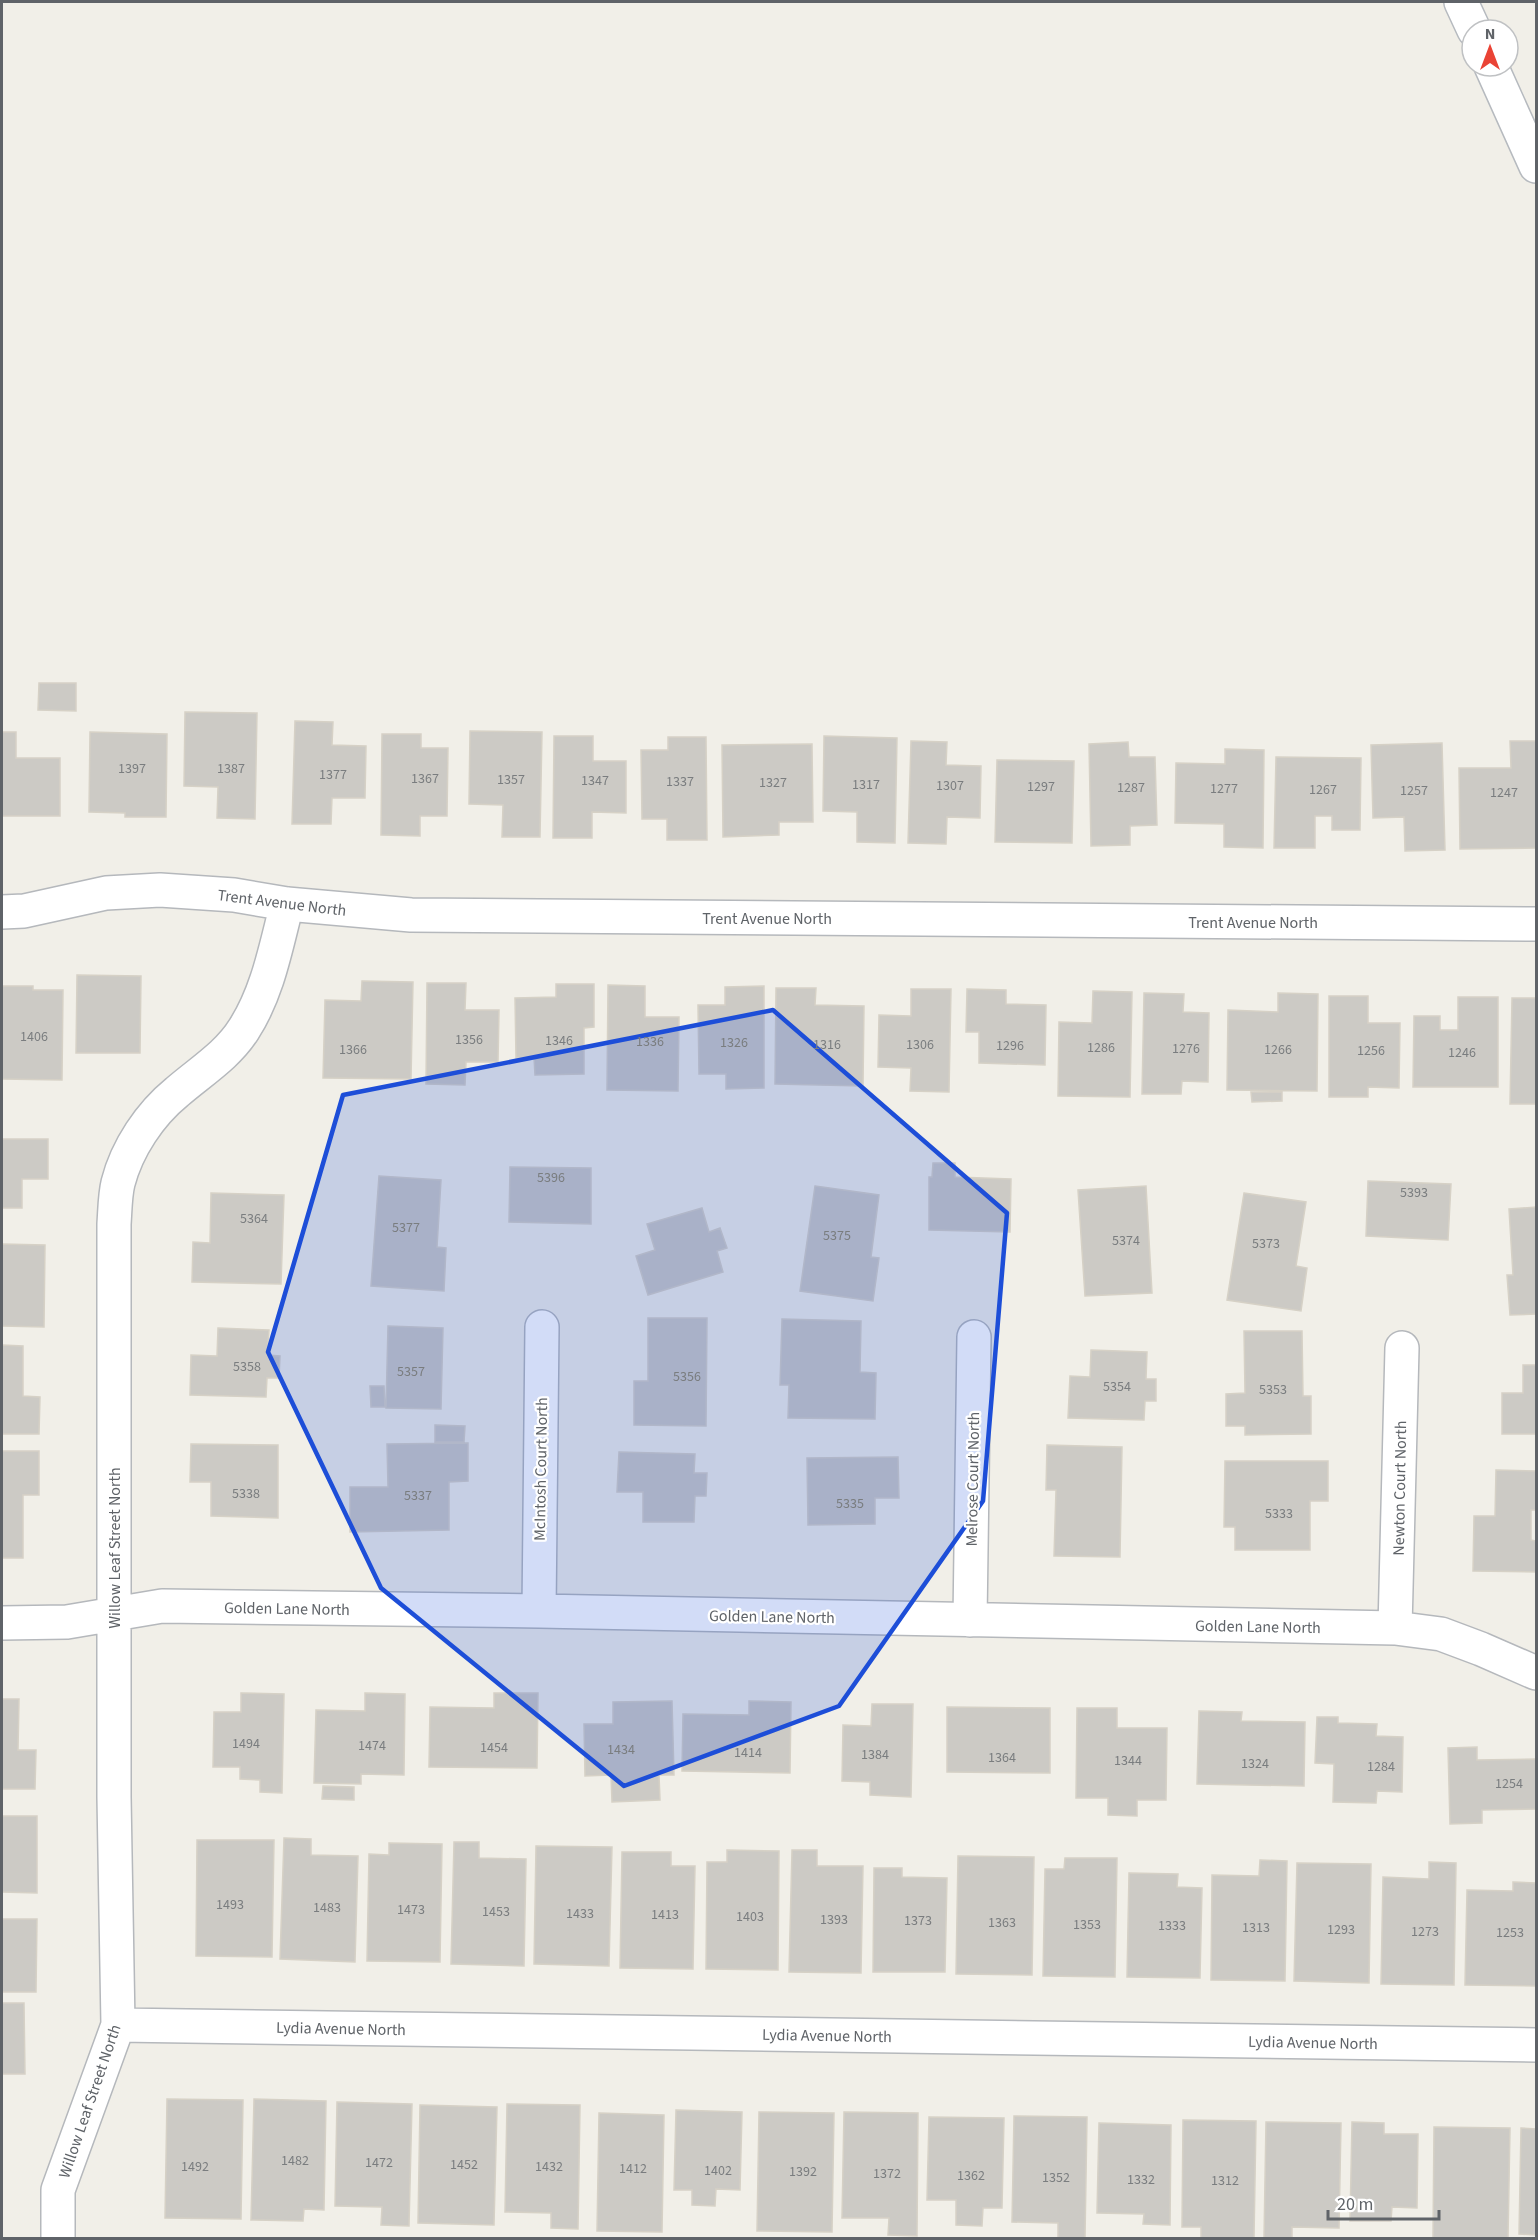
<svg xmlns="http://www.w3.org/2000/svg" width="1538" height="2240" viewBox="0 0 1538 2240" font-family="'Source Sans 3',sans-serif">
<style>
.building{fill:#cccac5;stroke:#d6d1c6;stroke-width:1.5}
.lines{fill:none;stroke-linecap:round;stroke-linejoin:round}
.street-casing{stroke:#b5b8bc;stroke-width:36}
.secondary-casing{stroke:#b6babf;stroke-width:36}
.street{stroke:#fff;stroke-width:33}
.secondary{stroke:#fff;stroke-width:33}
.marked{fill:#1d4ed8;fill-opacity:0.2;stroke:#1d4ed8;stroke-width:4.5;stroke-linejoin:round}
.labels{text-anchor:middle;stroke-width:4.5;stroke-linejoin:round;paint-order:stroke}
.number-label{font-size:14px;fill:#7a7d7f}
.street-label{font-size:16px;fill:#5f6368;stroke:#fff}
</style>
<rect width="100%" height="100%" fill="#f1efe8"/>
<path class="building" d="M39 683H76V711L38 710Z
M185 712 257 713 255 819 217 818 218 787 184 786Z
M295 721 333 722 332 745 366 746 365 798H332L331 824H292Z
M470 731 542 732 540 837H502L503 805 469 804Z
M2 732H16V758H60V816H2Z
M90 732 167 734 166 817H125V813L89 812Z
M382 734H421V748H448L447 816H420V836L381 835Z
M554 736H593V761H626V813L592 812V838H553Z
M824 736 897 738 895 843 857 842V812L823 811Z
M668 737H706L707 840H667V819H642L641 750H668Z
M911 741 947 742 946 765 981 766 980 818 947 817 946 844 908 843Z
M1510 741H1536V848L1460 849 1459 768H1511Z
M1128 742 1129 757H1155L1157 825 1130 826V845L1091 846 1089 744Z
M1442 743 1445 850 1405 851 1404 817 1373 818 1371 745Z
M812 744 813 822H779V835L723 837 722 745Z
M1225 749 1264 750 1263 848 1224 847V824L1175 823 1176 763 1225 764Z
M1276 757 1361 758 1360 830H1332V816H1315V848H1274Z
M997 760 1074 761 1072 843 995 842Z
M77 975 141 976 140 1053H76Z
M362 981 413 982 411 1079 323 1078 325 1000 361 1001Z
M427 983H466L465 1010H499L498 1062H466L465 1085 426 1084Z
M556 984H594V1027L584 1028V1074L535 1075 534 1057 516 1058 515 998 556 997Z
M608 985 645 986V1017H679L678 1091 607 1090Z
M2 986H33V990H63L62 1080 2 1079Z
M764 986V1088L726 1089V1074H699L698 1005H725V987Z
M776 988H816L815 1005 864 1006 863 1086 775 1084Z
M911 989H951L949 1092 910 1091 911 1068 878 1067 879 1015 911 1016Z
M967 989 1006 990V1004L1046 1005 1045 1065 979 1063V1032H966Z
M1093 991 1132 992 1130 1097 1058 1096 1059 1022 1092 1023Z
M1144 993 1184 994 1183 1012 1209 1013 1208 1082 1182 1081 1181 1094H1142Z
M1278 993 1318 994 1317 1091 1227 1090 1228 1010 1278 1012Z
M1329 996H1368V1023H1400L1399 1088 1368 1087V1097H1329Z
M1458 997H1498V1087H1413L1414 1016H1440V1030H1458Z
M1512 998H1536V1104H1510Z
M1251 1092H1282V1101L1252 1102Z
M2 1139H48V1179H22V1208H2Z
M933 1163H955V1177L1011 1179 1010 1232 929 1230V1177H932Z
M510 1167 591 1168V1224L509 1222Z
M379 1176 441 1180 437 1247 446 1248 444 1291 371 1286Z
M1368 1181 1451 1184 1448 1240 1366 1236Z
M815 1186 879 1195 871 1257 879 1258 873 1301 800 1291Z
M1146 1186 1152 1293 1085 1296 1078 1190Z
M211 1193 284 1195 281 1284 192 1282 193 1242 210 1243Z
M1244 1193 1306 1202 1296 1266 1307 1268 1301 1311 1227 1300Z
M1536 1207V1314L1510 1315 1507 1275H1513L1509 1209Z
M702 1208 709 1232 720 1228 727 1248 717 1251 723 1272 648 1295 636 1256 655 1250 647 1224Z
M2 1244 45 1245 44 1327 2 1326Z
M648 1318H707L706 1426 634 1425V1381H648Z
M782 1319 861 1321 860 1372 876 1373 875 1419 788 1418 789 1385H780Z
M388 1326 443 1328 441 1409 386 1408Z
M218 1328 269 1330 267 1355 280 1356 279 1378H267L266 1397 190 1395 191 1355 217 1356Z
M1244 1331H1302L1303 1396H1311V1434L1245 1435V1426H1226V1394L1245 1393Z
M2 1345 23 1346V1396L40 1397 39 1434H2Z
M1091 1350 1147 1352 1146 1379H1156V1401H1145L1144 1420 1068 1418 1070 1376 1090 1377Z
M1523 1365H1536V1434H1502V1393H1523Z
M370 1386H384L385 1407H371Z
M435 1425 465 1426 464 1442H435Z
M468 1443V1481L449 1482V1530L350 1532V1487H388L387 1444Z
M191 1444 278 1445V1518L211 1516V1482H190Z
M1047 1445 1122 1447 1120 1557 1054 1556 1056 1490H1046Z
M2 1451H39V1495H23V1558H2Z
M619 1452 695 1454 694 1473H707L706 1496H695L694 1522H643V1492H617Z
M898 1457 899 1498H875V1524L808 1525 807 1458Z
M1225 1461H1328V1501H1310V1550H1235V1527H1224Z
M1496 1470 1536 1471V1510H1531V1540L1536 1541V1572L1473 1571 1474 1516H1495Z
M241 1693 284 1694 282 1793 260 1792V1780L240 1779V1767H213L214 1712H241Z
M365 1693 405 1694 404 1775 361 1774V1784L314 1783 316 1710 365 1711Z
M494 1693H538L537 1768 429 1767 430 1707 494 1708Z
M2 1699H19L18 1750H36L35 1789H2Z
M672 1701 674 1775H659L660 1800 612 1802 611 1775 585 1776 584 1724H613V1702Z
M749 1701 791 1702 790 1773 682 1771 683 1714 749 1715Z
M872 1704H913L911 1797 870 1795V1782L842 1781 843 1725 871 1726Z
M947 1707 1050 1708V1773L947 1772Z
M1077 1708H1117V1728H1167L1166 1800H1137V1816L1108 1815V1798H1076Z
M1199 1711 1242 1712 1241 1721 1305 1722 1304 1786 1197 1784Z
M1317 1717H1338V1723L1377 1724 1376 1736 1403 1737 1402 1792 1377 1791 1376 1803 1333 1802 1334 1764 1315 1763Z
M1477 1747V1760L1536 1759V1809L1482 1810V1823L1450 1824 1448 1748Z
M323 1786 354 1787V1800L322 1799Z
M2 1816H37V1893L2 1892Z
M284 1838 311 1839V1855L358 1856 355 1962 280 1959Z
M197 1840H274L272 1957 196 1956Z
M454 1842H479V1858L526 1859 524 1966 451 1964Z
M389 1843 442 1844 440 1962 367 1961 369 1854 389 1855Z
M536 1846 612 1847 609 1966 534 1964Z
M727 1850 779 1851 778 1970 706 1969 707 1862H727Z
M792 1850H817V1866H863L861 1973 789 1972Z
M622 1852H671V1866H695L693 1969 620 1968Z
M958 1856 1034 1857 1032 1975 956 1974Z
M1065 1858H1117L1115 1977 1043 1976 1045 1869H1064Z
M1260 1860 1287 1861 1285 1981 1211 1980 1212 1875 1259 1876Z
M1429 1862 1456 1863 1454 1985 1381 1984 1383 1877 1429 1879Z
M1297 1863 1371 1864 1369 1983 1294 1981Z
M874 1868H902V1877L947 1878 945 1972H873Z
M1129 1873 1178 1874 1177 1887 1202 1888 1200 1978 1127 1977Z
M1513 1882 1536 1883V1986L1465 1985 1467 1890 1513 1891Z
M2 1919H37L36 1992H2Z
M2 2003H24L25 2074H2Z
M167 2099 243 2100 241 2219 165 2218Z
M254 2099 326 2101 324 2210 304 2209 303 2221 251 2220Z
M337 2102 412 2104 409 2226 381 2225 382 2207 335 2206Z
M507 2104 580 2105 578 2229 551 2228V2213L505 2212Z
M420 2105 497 2107 494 2225 418 2223Z
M676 2110 742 2112 740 2190 716 2189 715 2206 692 2205V2190H674Z
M759 2112 834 2113 832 2232 757 2231Z
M844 2112 918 2113 917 2236 888 2235 889 2218H842Z
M599 2113 664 2115 662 2232 597 2231Z
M1014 2116 1087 2117 1085 2238H1058V2223L1012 2222Z
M929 2117 1004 2118 1002 2208H983L982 2226 956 2225V2200H927Z
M1183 2120 1256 2121 1254 2238H1201V2227H1182Z
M1266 2122 1341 2123 1339 2228 1292 2227V2238H1264Z
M1352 2122 1384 2123V2134H1418L1417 2208 1392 2207 1391 2221H1350Z
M1099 2123 1171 2125 1170 2225 1143 2224 1144 2214 1097 2213Z
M1434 2127 1510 2128 1508 2238H1433Z
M1521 2128 1536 2129V2235L1519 2234Z"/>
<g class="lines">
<g class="street-casing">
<path id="street" d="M2 912 24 911 106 893 160 890 234 895 287 904 411 915 1536 924
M539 1611 542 1327
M970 1620 974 1337
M2 1623 67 1622 162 1606 539 1611 1395 1628 1441 1634 1481 1649 1536 1673
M1395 1628 1402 1348
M118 2025 1536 2045
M58 2238V2190L118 2025 114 1797V1224C115 1210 115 1195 118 1183 127 1148 150 1114 177 1092 200 1072 228 1055 244 1029 268 992 276 946 287 904"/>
</g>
<g class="secondary-casing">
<path id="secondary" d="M1461 2 1474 30
M1491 66 1536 166"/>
</g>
<use href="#street" class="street"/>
<use href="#secondary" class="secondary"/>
</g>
<path class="marked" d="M773 1010 1007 1213 983 1501 839 1706 624 1786 381 1588 268 1352 343 1095Z"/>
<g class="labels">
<g class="number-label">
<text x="132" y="773">1397</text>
<text x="231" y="773">1387</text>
<text x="333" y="779">1377</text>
<text x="425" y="783">1367</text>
<text x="511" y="784">1357</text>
<text x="595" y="785">1347</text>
<text x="680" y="786">1337</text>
<text x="773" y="787">1327</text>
<text x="866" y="789">1317</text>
<text x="950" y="790">1307</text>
<text x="1041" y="791">1297</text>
<text x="1131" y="792">1287</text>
<text x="1224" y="793">1277</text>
<text x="1323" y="794">1267</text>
<text x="1414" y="795">1257</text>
<text x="1504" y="797">1247</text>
<text x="34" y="1041">1406</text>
<text x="469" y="1044">1356</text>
<text x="559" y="1045">1346</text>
<text x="650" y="1046">1336</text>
<text x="734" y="1047">1326</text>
<text x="827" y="1049">1316</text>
<text x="920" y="1049">1306</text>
<text x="1010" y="1050">1296</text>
<text x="1101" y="1052">1286</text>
<text x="1186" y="1053">1276</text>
<text x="353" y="1054">1366</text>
<text x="1278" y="1054">1266</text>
<text x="1371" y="1055">1256</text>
<text x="1462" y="1057">1246</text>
<text x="551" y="1182">5396</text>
<text x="1414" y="1197">5393</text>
<text x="254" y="1223">5364</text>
<text x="406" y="1232">5377</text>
<text x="837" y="1240">5375</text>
<text x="1126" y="1245">5374</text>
<text x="1266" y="1248">5373</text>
<text x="247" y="1371">5358</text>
<text x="411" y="1376">5357</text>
<text x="687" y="1381">5356</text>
<text x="1117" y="1391">5354</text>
<text x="1273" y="1394">5353</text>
<text x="246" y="1498">5338</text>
<text x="418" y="1500">5337</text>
<text x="850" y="1508">5335</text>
<text x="1279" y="1518">5333</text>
<text x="246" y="1748">1494</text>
<text x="372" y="1750">1474</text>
<text x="494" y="1752">1454</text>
<text x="621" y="1754">1434</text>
<text x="748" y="1757">1414</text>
<text x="875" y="1759">1384</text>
<text x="1002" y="1762">1364</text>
<text x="1128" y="1765">1344</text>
<text x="1255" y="1768">1324</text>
<text x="1381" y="1771">1284</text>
<text x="1509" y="1788">1254</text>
<text x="230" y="1909">1493</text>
<text x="327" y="1912">1483</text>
<text x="411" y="1914">1473</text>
<text x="496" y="1916">1453</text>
<text x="580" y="1918">1433</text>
<text x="665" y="1919">1413</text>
<text x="750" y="1921">1403</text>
<text x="834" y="1924">1393</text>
<text x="918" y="1925">1373</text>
<text x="1002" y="1927">1363</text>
<text x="1087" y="1929">1353</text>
<text x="1172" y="1930">1333</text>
<text x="1256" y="1932">1313</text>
<text x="1341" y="1934">1293</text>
<text x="1425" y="1936">1273</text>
<text x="1510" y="1937">1253</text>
<text x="295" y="2165">1482</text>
<text x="379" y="2167">1472</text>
<text x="464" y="2169">1452</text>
<text x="195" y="2171">1492</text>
<text x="549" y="2171">1432</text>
<text x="633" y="2173">1412</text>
<text x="718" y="2175">1402</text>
<text x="803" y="2176">1392</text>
<text x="887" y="2178">1372</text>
<text x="971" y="2180">1362</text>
<text x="1056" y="2182">1352</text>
<text x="1141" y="2184">1332</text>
<text x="1225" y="2185">1312</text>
</g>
<g class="street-label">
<text transform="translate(282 902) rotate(7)" y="6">Trent Avenue North</text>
<text x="767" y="924">Trent Avenue North</text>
<text x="1253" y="928">Trent Avenue North</text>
<text transform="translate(540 1469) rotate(-89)" y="6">McIntosh Court North</text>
<text transform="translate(972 1479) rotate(-89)" y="6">Melrose Court North</text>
<text transform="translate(1399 1488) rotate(-89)" y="6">Newton Court North</text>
<text transform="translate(114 1548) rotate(-90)" y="6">Willow Leaf Street North</text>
<text transform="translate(287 1608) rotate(1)" y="6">Golden Lane North</text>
<text transform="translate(772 1616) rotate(1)" y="6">Golden Lane North</text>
<text transform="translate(1258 1626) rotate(1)" y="6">Golden Lane North</text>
<text transform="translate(341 2028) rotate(1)" y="6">Lydia Avenue North</text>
<text transform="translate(827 2035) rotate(1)" y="6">Lydia Avenue North</text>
<text transform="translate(1313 2042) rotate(1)" y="6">Lydia Avenue North</text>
<text transform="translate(89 2101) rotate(-71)" y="6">Willow Leaf Street North</text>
</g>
</g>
<rect width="1538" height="2240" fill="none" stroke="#5f6368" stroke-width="6"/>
<g transform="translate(1490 48)"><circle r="28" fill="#ffffff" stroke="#bfc1c3" stroke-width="1.5"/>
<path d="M0-4.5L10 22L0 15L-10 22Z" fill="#ea4335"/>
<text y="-9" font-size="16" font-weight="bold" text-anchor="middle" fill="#5f6368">N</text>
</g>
<path d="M1328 2210v9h111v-9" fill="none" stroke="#5f6368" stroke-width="3"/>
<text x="1337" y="2210" font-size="18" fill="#5f6368" stroke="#ffffff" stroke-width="4.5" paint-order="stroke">20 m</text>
</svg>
